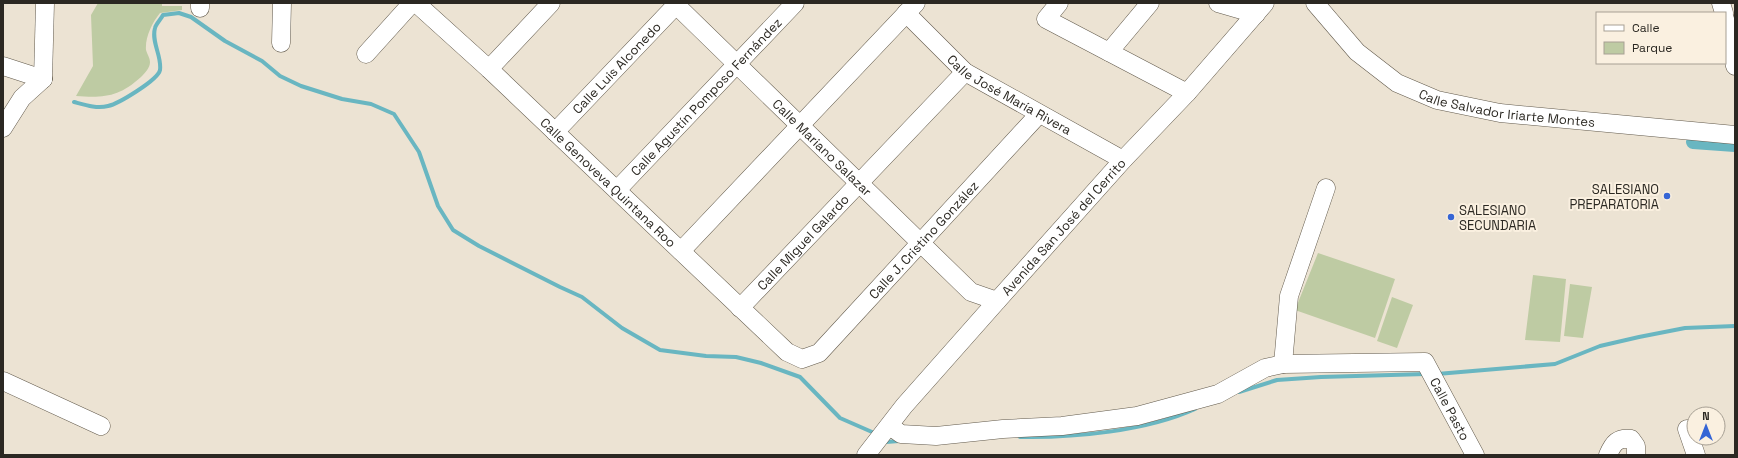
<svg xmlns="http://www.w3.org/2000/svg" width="1738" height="458" viewBox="0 0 1738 458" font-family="'Space Grotesk',sans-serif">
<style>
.green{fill:#becba3}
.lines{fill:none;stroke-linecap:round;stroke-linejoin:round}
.stream{stroke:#69b6c1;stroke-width:4}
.canal{stroke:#69b6c1;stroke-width:14}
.minor-casing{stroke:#625a4c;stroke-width:19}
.minor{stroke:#fff;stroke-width:18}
.poi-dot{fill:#3565d5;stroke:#faf0e0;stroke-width:1.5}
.labels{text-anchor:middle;stroke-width:4;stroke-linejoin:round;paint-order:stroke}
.street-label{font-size:13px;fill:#2b2822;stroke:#faf0e0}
.poi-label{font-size:13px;fill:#2b2822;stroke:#faf0e0;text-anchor:end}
</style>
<rect width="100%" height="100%" fill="#ece3d3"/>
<path class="green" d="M98 3H162V6H182V10L160 13C152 23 145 37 146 50 147 54 150 58 150 62 150 68 145 73 141 77 119 97 104 98 76 96L93 66 91 15Z
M1318 253 1395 279 1375 338 1295 310Z
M1533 275 1566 279 1560 342 1525 340Z
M1570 284 1592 287 1583 338 1564 336Z
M1392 297 1413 305 1397 348 1377 341Z"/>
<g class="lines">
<path class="stream" d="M74 102C85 105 97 109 108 106 118 104 158 80 160 70 162 56 151 42 155 28 156 24 161 19 163 15L179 13 191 17 225 41 262 61 280 76 301 86 342 99 371 104 394 114 419 152 438 206 453 230 479 246 560 287 582 297 622 328 660 350 706 356 736 357 761 363 800 377 840 418 872 432
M1437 374 1555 364 1600 346 1639 337 1685 328 1735 326
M1239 392 1277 380 1321 377 1426 374
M1020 437C1074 438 1147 431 1195 409
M886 442 899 441"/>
<path class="canal" d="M1693 142 1735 145"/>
<g class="minor-casing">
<g id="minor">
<path id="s1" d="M416 3 489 69 787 352 802 359 819 353 1039 114"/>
<path id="s2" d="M674 3 971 292 997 301"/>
<path d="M1059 3 1046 19 1187 93"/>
<path d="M1218 3 1256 14"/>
<path id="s3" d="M1315 3 1357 52 1397 83 1437 100 1500 113 1735 135"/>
<path d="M1721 3 1724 13"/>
<path d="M200 8V3"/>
<path id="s4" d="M906 13 965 72 1123 160"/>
<path d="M1725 19 1735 66"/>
<path d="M281 43 282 3"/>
<path d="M1109 52 1150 3"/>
<path d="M366 54 412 3"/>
<path d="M3 66 43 79"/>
<path d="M489 69 551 3"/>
<path d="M43 79 45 3"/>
<path d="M3 128 22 98 43 79"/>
<path id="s5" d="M555 132 678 3"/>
<path id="s6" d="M617 190 795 3"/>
<path d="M681 251 916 3"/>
<path id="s7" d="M740 308 965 72"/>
<path d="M1283 364 1289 296 1326 188"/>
<path d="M3 381 101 426"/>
<path id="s8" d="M890 426 901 434 936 436 1003 429 1062 426 1137 416 1218 394 1265 368 1283 364 1425 362 1475 455"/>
<path d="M1687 429 1696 455"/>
<path id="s9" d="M866 455 904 406 997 301 1123 160 1187 93 1265 3"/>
<path d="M1608 455C1613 443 1618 437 1631 439L1636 446V455"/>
</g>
</g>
<use href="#minor" class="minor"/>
</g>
<g class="poi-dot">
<circle cx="1667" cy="196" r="4"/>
<circle cx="1451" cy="217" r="4"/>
</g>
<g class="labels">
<g class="street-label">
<text dy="5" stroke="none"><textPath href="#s5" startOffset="89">Calle Luis Alconedo</textPath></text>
<text dy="5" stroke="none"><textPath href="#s4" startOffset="133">Calle José María Rivera</textPath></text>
<text dy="5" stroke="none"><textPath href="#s6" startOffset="129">Calle Agustín Pomposo Fernández</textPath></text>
<text dy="5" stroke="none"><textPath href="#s3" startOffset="229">Calle Salvador Iriarte Montes</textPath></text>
<text dy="5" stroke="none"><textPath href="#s2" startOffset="207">Calle Mariano Salazar</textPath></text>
<text dy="5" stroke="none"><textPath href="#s1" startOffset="263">Calle Genoveva Quintana Roo</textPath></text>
<text dy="5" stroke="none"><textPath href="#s9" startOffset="302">Avenida San José del Cerrito</textPath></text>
<text dy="5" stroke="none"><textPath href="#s1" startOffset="698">Calle J. Cristino González</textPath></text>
<text dy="5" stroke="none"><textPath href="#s7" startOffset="91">Calle Miguel Galardo</textPath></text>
<text dy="5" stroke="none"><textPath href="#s8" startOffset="602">Calle Pasto</textPath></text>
</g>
<g class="poi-label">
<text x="1659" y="194">SALESIANO<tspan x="1659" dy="15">PREPARATORIA</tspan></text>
<text x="1459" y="215" text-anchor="start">SALESIANO<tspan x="1459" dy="15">SECUNDARIA</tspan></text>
</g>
</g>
<rect width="1738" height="458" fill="none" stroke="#2b2822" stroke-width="8"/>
<rect x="1596" y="12" width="130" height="52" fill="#faf0e0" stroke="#a7a094"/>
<rect x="1604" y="25" width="20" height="6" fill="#ffffff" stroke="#a7a094"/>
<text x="1632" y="32" font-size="12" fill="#2b2822">Calle</text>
<rect x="1604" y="42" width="20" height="12" fill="#becba3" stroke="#a7a094"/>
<text x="1632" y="52" font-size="12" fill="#2b2822">Parque</text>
<g transform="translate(1706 426)"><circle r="19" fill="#faf0e0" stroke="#a7a094"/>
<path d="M0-3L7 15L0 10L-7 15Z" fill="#3565d5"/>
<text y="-6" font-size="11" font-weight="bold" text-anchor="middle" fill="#2b2822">N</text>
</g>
</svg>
